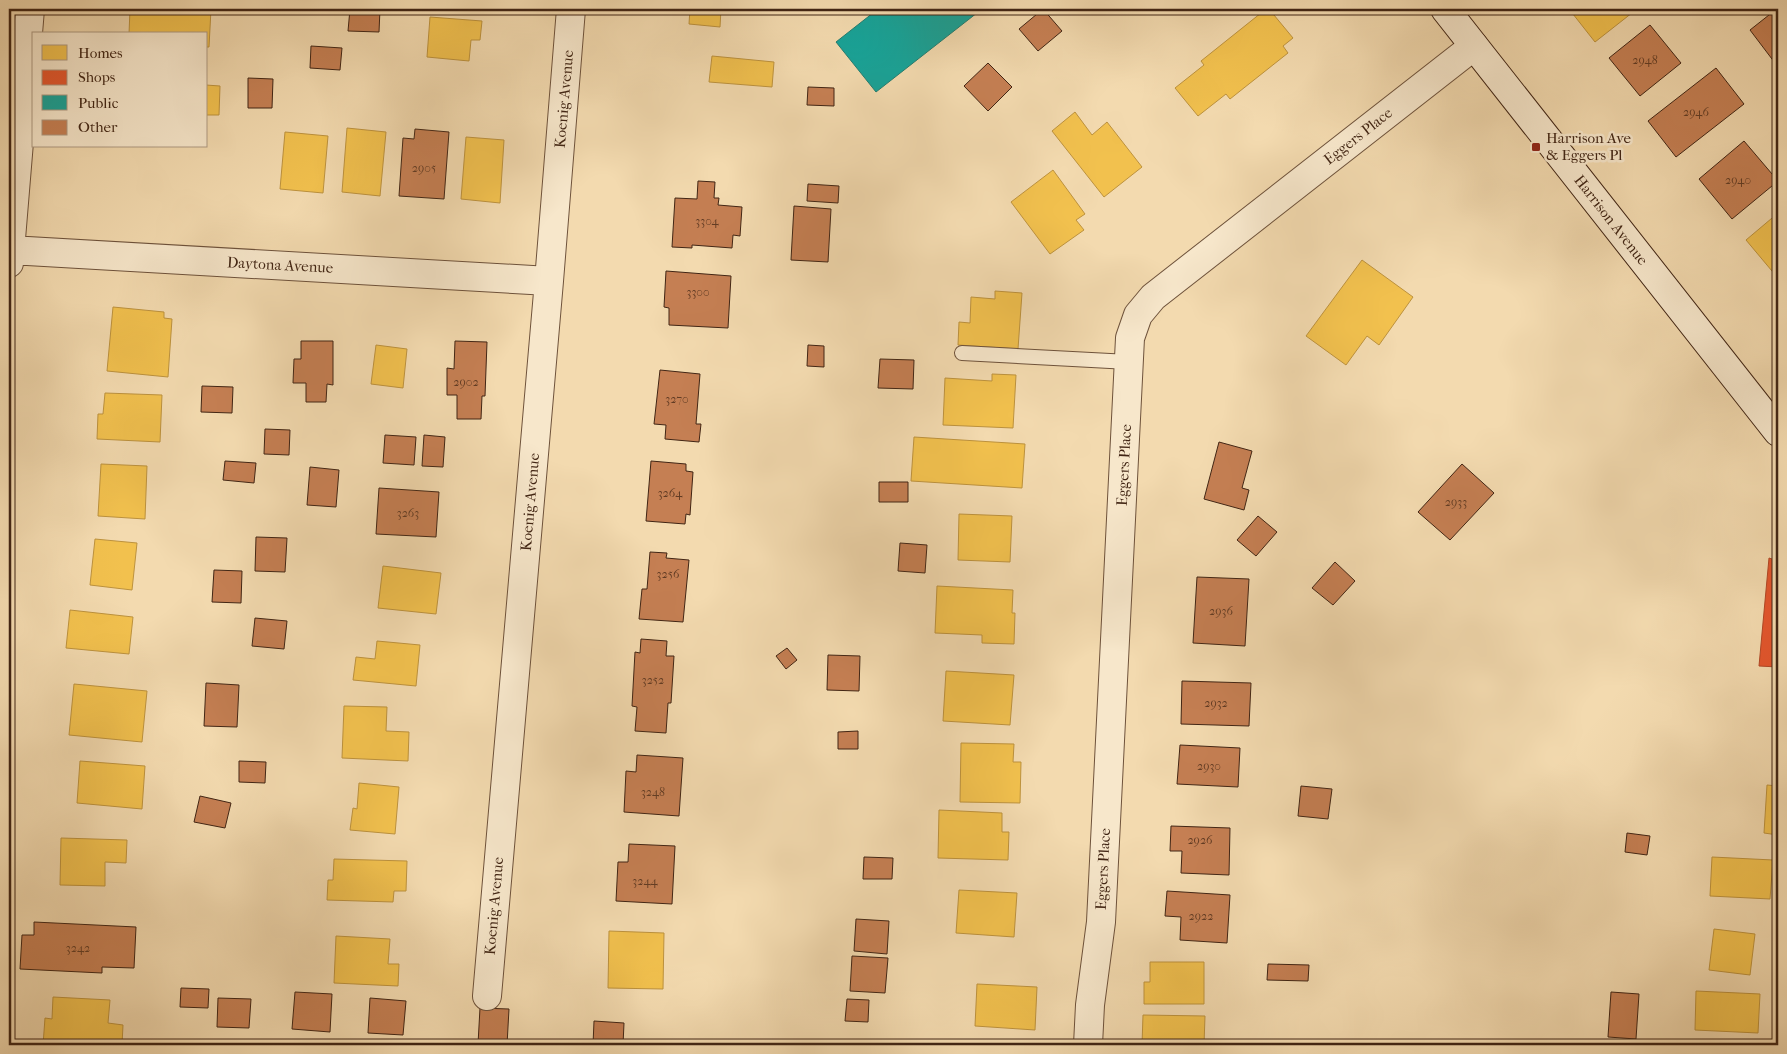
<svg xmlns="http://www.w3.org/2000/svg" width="1787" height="1054" viewBox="0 0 1787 1054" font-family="'IM FELL French Canon',serif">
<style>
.homes{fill:#f2c14e;stroke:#bd923d}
.shops{fill:#e4572e;stroke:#b34826}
.public{fill:#17a398;stroke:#247d70}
.building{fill:#c57f53;stroke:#412514}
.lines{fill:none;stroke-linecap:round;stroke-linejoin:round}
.service-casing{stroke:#6e523b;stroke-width:16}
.minor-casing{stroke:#6e523b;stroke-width:30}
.secondary-casing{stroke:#412514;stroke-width:30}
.service{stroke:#f7e7cb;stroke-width:14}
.minor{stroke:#f7e7cb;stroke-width:28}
.secondary{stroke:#f7e7cb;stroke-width:28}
.poi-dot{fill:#8f2418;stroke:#f7e7cb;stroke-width:2}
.labels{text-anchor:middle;stroke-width:5;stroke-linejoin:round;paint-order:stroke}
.number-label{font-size:12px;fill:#623c24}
.street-label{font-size:15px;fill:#412514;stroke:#f7e7cb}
.poi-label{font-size:15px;fill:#412514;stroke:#f7e7cb;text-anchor:start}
</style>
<rect width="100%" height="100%" fill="#f3daaf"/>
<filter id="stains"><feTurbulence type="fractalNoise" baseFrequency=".004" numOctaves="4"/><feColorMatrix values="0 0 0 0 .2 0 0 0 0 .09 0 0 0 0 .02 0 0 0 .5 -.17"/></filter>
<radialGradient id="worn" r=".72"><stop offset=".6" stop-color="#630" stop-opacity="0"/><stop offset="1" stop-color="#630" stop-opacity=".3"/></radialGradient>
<path class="homes" d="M130 9H211L209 47H206V34H129Z
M690 9H755L754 13 721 9 720 27 689 24Z
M1266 9H1269L1293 38 1283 46 1288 53 1230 99 1226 94 1198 116 1175 88 1204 65 1201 61Z
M1569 9H1637L1595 42Z
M430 17 482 21 480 40H471L469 61 427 57Z
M712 56 774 62 772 87 709 82Z
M206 85 220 86 219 115H206Z
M1075 112 1092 135 1107 122 1142 167 1104 197 1052 131Z
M347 128 386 132 380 196 342 192Z
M285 132 328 136 323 193 280 189Z
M466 137 504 140 500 203 461 199Z
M1053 170 1085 214 1076 220 1084 230 1050 254 1011 202Z
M1778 213V276L1777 277 1746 240Z
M1362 260 1413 297 1379 345 1367 336 1346 365 1306 336Z
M995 291 1022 293 1018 349 958 345 959 322 970 323 971 297 995 299Z
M113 307 164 312V318L172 319 168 377 107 371Z
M376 345 407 349 403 388 371 384Z
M992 374 1016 375 1013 428 943 425 945 378 992 381Z
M105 393 162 395 160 442 97 439 98 414H103Z
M914 437 1025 444 1022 488 911 481Z
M101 464 147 466 145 519 98 516Z
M959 514 1012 516 1010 562 958 560Z
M95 539 137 543 132 590 90 585Z
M383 566 441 573 436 614 378 608Z
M937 586 1013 590 1012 613H1015L1014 644 982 643V635L935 633Z
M70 610 133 617 129 654 66 648Z
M377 641 420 645 416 686 353 680 356 657 375 659Z
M946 671 1014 675 1010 725 943 721Z
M74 684 147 691 142 742 69 735Z
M344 706 387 707 386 731 409 732 408 761 342 758Z
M961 743 1014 744 1013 762H1021L1020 803 960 802Z
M80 761 145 766 142 809 77 803Z
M359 783 399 787 395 834 350 830 353 808 357 809Z
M1767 785 1778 786V835L1764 833Z
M939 810 1002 813V832H1009L1008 860 938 858Z
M61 838 127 840 126 863 105 862V886L60 885Z
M1712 857 1773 860 1770 899 1710 896Z
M334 859 407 861 406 891H394L393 902 327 900 328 880H333Z
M959 890 1017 893 1014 937 956 933Z
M1714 929 1755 934 1750 975 1709 970Z
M609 931 664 933 663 989 608 988Z
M336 936 390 939 388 964H399L398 986 334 983Z
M1150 962H1204V1004H1144V982H1150Z
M977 984 1037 987 1035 1030 975 1026Z
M1696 991 1760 994 1758 1033 1695 1030Z
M53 997 110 1000 108 1023 123 1025 122 1045H43L45 1018 52 1019Z
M1143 1015 1205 1016 1204 1045H1142Z"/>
<path class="shops" d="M1769 558 1778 561V667L1759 666Z"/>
<path class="public" d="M878 9H982L876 92 836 42Z"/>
<path class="building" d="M350 9H380L379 32 348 31Z
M1043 9 1062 31 1038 51 1019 29Z
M1774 11 1778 17V61L1775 63 1750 30Z
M1650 25 1681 63 1640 96 1609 58Z
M311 46 342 48 340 70 310 68Z
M988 63 1012 87 988 111 964 86Z
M1716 68 1744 104 1676 157 1648 121Z
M248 78 273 79 272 108H248Z
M808 87 834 88V106L807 105Z
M415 129 449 132 444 199 399 196 403 138 414 139Z
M1744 141 1778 181 1732 219 1699 179Z
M698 181 715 182 714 198H719L718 205 742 207 740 236 733 235 732 248 692 245V248L672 247 675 198 697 199Z
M808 184 839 186 838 203 807 201Z
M794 206 831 209 828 262 791 260Z
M666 271 731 276 728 328 669 325V308L664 307Z
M301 341H333V385L327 384 326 402H306V383H293L294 359H301Z
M455 341 487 342 485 396H482L481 419H457V395H447V368L454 369Z
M808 345 824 346V367L807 366Z
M880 359 914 360 913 389 878 388Z
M660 370 700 374 696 424H701L699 442 665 439 666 425 654 424Z
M202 386 233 387 232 413 201 412Z
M265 429 290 430 289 455 264 454Z
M385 435 416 437 414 465 383 463Z
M424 435 445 437 443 467 422 466Z
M1219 442 1252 451 1242 488 1249 490 1244 510 1204 499Z
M225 461 256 463 254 483 223 480Z
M651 461 686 464V471L693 472 690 515 686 514 685 524 646 521Z
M1462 464 1494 493 1450 540 1418 512Z
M310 467 339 470 336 507 307 505Z
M879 482H908V502H879Z
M379 488 439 492 436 537 376 534Z
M1258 516 1277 532 1256 556 1237 540Z
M256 537 287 538 285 572 255 571Z
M900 543 927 545 925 573 898 571Z
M650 552 667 553 666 558 689 560 683 622 639 619 642 589H647Z
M1335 562 1355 581 1333 605 1312 588Z
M214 570 242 571 241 603 212 602Z
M1197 577 1249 579 1245 646 1193 643Z
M255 618 287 621 284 649 252 646Z
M641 639 667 641 666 656H674L671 703H668L666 733 635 731 637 707 632 706 635 652 640 653Z
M787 648 797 660 786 669 776 656Z
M828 655 860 656 859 691 827 690Z
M1182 681 1251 683 1249 726 1181 724Z
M206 683 239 685 237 727 204 726Z
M858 731V749H838V732Z
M1180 745 1240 748 1238 787 1177 784Z
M637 755 683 758 679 816 624 812 626 771 636 772Z
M239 761 266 762 265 783 239 782Z
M1301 786 1332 789 1328 819 1298 816Z
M200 796 231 803 225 828 194 822Z
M1171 826 1230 828 1229 875 1181 873 1182 851H1170Z
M1627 833 1650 836 1647 855 1625 852Z
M629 844 675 846 672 904 616 901 618 862H628Z
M864 857 893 858 892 879H863Z
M1167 891 1230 895 1227 943 1180 940 1181 917 1165 916Z
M856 919 889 921 887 954 854 951Z
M34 922 136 927 134 968 102 967V973L20 969 22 935H34Z
M852 956 888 958 885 993 850 991Z
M1268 964 1309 965 1308 981 1267 980Z
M181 988 209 989 208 1008 180 1007Z
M295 992 332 994 330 1032 292 1029Z
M1611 992 1639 994 1636 1039 1608 1037Z
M218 998 251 999 249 1028 217 1027Z
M370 998 406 1001 403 1035 368 1033Z
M847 999 869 1000 868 1022 845 1021Z
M480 1008 509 1009 507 1045 478 1044Z
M594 1021 624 1023 623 1045H593Z"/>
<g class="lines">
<g class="service-casing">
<path id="service" d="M962 353 1129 362"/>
</g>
<g class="minor-casing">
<path id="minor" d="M10 250 549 281
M9 263 30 9
M487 996 549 281 571 9
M1088 1045 1090 1005 1101 922 1130 338 1138 315 1153 297 1474 46"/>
</g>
<g class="secondary-casing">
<path id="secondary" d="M1445 9 1778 432"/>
</g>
<use href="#service" class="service"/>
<use href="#minor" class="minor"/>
<use href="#secondary" class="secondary"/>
</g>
<rect class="poi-dot" x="1531" y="142" width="10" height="10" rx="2.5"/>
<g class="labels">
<g class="number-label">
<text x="1645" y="64">2948</text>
<text x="1696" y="116">2946</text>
<text x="424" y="172">2905</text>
<text x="1738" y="184">2940</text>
<text x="707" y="225">3304</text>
<text x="698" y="296">3300</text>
<text x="466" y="386">2902</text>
<text x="677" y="403">3270</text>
<text x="670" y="497">3264</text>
<text x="1456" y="506">2933</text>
<text x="408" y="517">3263</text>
<text x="668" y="578">3256</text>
<text x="1221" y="615">2936</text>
<text x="653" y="684">3252</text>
<text x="1216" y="707">2932</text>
<text x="1209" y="770">2930</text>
<text x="653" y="796">3248</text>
<text x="1200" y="844">2926</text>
<text x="645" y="885">3244</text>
<text x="1201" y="920">2922</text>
<text x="78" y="952">3242</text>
</g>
<g class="street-label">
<text transform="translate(564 99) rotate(-85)" y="5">Koenig Avenue</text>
<text transform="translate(1358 136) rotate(-38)" y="5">Eggers Place</text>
<text transform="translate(1611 220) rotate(52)" y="5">Harrison Avenue</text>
<text transform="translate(280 265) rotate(3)" y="5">Daytona Avenue</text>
<text transform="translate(1124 465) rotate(-87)" y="5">Eggers Place</text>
<text transform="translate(530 502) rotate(-85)" y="5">Koenig Avenue</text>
<text transform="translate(1103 869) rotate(-87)" y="5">Eggers Place</text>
<text transform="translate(494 906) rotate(-85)" y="5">Koenig Avenue</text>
</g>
<g class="poi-label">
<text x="1546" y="143">Harrison Ave<tspan x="1546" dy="17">&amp; Eggers Pl</tspan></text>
</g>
</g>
<rect width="1787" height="1054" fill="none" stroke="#f3daaf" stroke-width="30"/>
<rect x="10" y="10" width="1767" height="1034" fill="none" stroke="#412514" stroke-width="2.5"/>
<rect x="15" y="15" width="1757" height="1024" fill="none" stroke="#412514"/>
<rect x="32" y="32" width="175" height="115" fill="#f7e7cb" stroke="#ae9982"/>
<rect x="42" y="45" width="25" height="15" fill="#f2c14e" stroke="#ae9982"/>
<text x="78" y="58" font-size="15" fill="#412514">Homes</text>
<rect x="42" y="70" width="25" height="15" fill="#e4572e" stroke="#ae9982"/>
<text x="78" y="82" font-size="15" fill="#412514">Shops</text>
<rect x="42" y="95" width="25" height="15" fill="#17a398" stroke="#ae9982"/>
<text x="78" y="108" font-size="15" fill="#412514">Public</text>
<rect x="42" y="120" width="25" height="15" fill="#c57f53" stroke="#ae9982"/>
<text x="78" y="132" font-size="15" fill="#412514">Other</text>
<rect width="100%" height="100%" filter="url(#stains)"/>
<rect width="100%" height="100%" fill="url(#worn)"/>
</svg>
